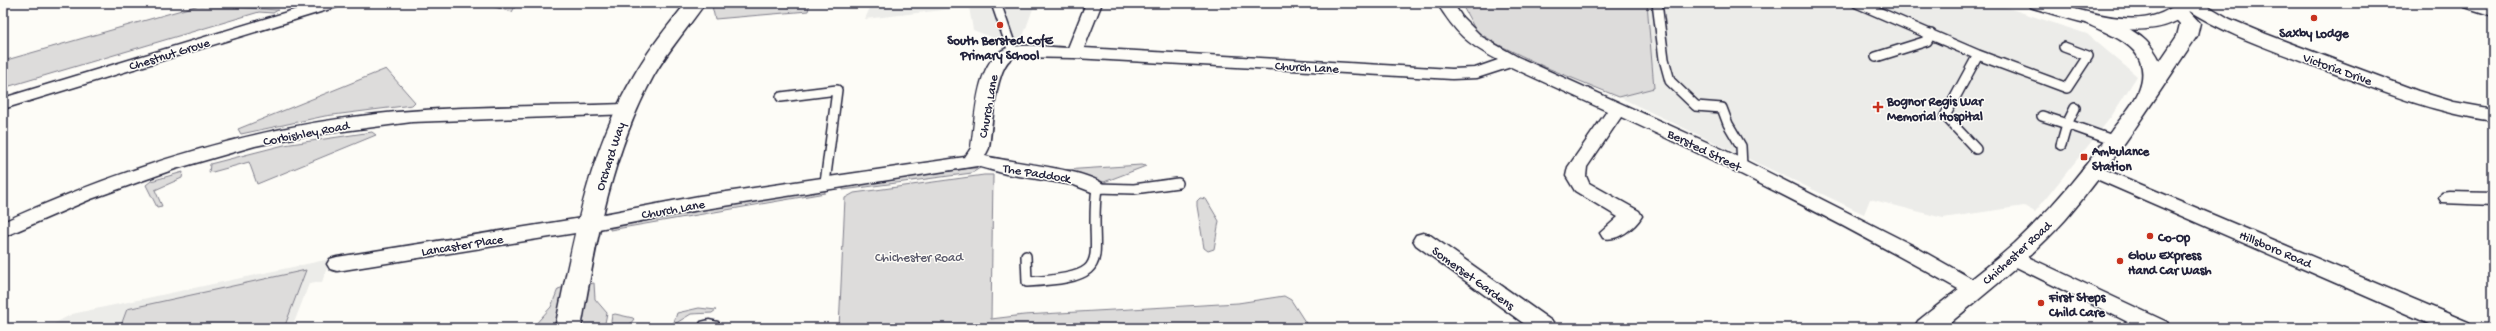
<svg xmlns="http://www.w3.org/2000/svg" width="2496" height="331" viewBox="0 0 2496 331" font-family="'Gochi Hand',sans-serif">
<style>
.built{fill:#ecece9}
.green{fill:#dddcdb;stroke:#807f8b}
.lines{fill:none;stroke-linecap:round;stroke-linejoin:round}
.service-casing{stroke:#22223b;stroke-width:12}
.minor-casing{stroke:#22223b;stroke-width:3}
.tertiary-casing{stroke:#22223b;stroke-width:3}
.secondary-casing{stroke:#22223b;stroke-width:3}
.primary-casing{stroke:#22223b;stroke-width:3}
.service{stroke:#fdfcf7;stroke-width:9}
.minor{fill:#fdfcf7;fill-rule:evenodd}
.tertiary{fill:#fdfcf7;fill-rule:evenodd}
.secondary{fill:#fdfcf7;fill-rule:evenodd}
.primary{fill:#fdfcf7;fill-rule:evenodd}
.poi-dot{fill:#c8321e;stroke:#fdfcf7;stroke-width:1.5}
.labels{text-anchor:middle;stroke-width:3;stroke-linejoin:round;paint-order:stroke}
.poi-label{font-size:13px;font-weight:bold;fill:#22223b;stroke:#fdfcf7;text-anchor:start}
.street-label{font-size:13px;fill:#22223b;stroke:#fdfcf7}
.park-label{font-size:13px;fill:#5a5a6b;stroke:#fdfcf7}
</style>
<rect width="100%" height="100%" fill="#fdfcf7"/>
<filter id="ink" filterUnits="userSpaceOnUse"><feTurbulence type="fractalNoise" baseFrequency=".025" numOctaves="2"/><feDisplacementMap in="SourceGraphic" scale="8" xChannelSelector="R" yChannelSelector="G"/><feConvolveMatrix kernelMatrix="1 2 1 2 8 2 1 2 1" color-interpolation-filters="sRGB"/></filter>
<g filter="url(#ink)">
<path class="built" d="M872 3H1035L1021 42 999 40 973 30 969 7 865 19Z
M1647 3H1993L2087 34 2137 76 2111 117 2035 212 2024 206 1943 218 1870 199 1864 214 1619 97 1654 88Z
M330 259 322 282 309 284 292 328H46L72 314Z"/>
<path class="green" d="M481 3H517L512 12Z
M714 3H810L808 11 715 19 712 6Z
M1461 3H1647L1654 88 1619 97 1545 67 1499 45 1476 31Z
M199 5 278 10 273 13 259 12 3 88V61Z
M386 69 415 102 412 105 325 116 241 134 238 129Z
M372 132 376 135 257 184 249 162 209 173 210 164 284 145Z
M1141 165 1146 166 1104 182 1064 170Z
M972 168H980L972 173 843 190V186Z
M183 172 182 178 155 190 162 206 157 207 146 185 151 181Z
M984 175H993L991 319 1024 315 1238 303 1284 296 1291 300 1309 328H839L845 198 854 193Z
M825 189V193L610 230V228L754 200Z
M1200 198 1206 199 1219 221 1214 249 1208 251 1204 248 1197 206V201Z
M306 270 284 328H120L127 309Z
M594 283 595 299 607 313 604 328H580L589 284Z
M564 287 554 328H532L551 307 558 289Z
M699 308 716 310 712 313 691 314 673 325 677 313Z
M615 314 633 318 634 319 627 328H610L612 315Z"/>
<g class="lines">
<g class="service-casing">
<path id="service" d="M996 3 1013 52
M1657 3 1664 59 1670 81 1696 106 1722 108 1728 124 1741 146 1742 167
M1857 3 1978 55 2067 88 2088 56 2064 47
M1876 57 1927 41 1931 34
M781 97 837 90 825 183
M2042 116 2067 124 2075 108
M2061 145 2067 124 2115 141
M1976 149 1945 116 1978 55
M1026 256 1027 282C1122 277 1087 259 1097 188L1134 189 1178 183"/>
</g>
<g class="minor-casing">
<path id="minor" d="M317 3H342L340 6 3 109V98Z
M1086 3H1102L1084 48 1452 69 1475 68 1498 60C1466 43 1456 33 1437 3H1453L1462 17 1482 37 1518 57 1722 149 1912 245 1981 284 1985 289 1981 294 1974 296 1967 294C1854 230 1739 171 1621 117L1587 167 1586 176 1589 183 1639 211 1642 216C1635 228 1617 242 1603 238L1600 233 1618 217 1575 191 1566 176 1568 167 1607 111 1511 67 1477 78 1452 79 1074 58 1014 57C995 64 992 128 989 148L985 156C1010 163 1095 169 1107 188L1104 192 1097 194 1074 185 1006 174 977 166 699 210 588 231 337 271 330 269 327 264 330 259 337 257 588 217 699 196 965 157 971 148C976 118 975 53 1012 47 1030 44 1050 47 1068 48Z
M624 104 630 106 633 110 630 114 412 122 298 137 255 146 175 169 91 199 3 237V222C122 168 247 128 377 114 459 105 542 107 624 104Z
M2092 164 2468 322 2471 328H2439L2085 174 2082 170 2085 166Z
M2449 192 2493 193V205L2442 203 2439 198 2442 193Z
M1423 233 1430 235 1553 322 1556 328H1530L1416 245 1413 240 1416 235Z
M2013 250 2167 322 2170 328H2140L2006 262 2003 257 2006 252Z
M709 320 718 322 721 328H698L701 322Z"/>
</g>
<g class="tertiary-casing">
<path id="tertiary" d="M686 3H705C688 28 668 50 653 77 611 154 596 243 581 328H555C573 243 588 153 633 77 648 50 667 27 686 3Z
M2181 3H2203L2230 19 2266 34 2418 91 2454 102 2493 109V121C2434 113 2380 91 2325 70 2276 51 2227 36 2183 7Z
M2463 3 2493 4V16L2465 7Z"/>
</g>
<g class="secondary-casing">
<path id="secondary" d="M2180 7 2187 9 2200 23 2197 36C2155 98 2115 162 2066 219 2029 260 1986 293 1944 328H1914L1918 321C1950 295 1984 271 2015 243 2051 209 2083 171 2112 130 2127 110 2150 88 2140 61 2133 41 2103 32 2086 23L2083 19 2086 15C2100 11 2135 30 2146 41 2152 47 2156 53 2160 61L2177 36 2180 24 2170 13 2173 9Z"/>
</g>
<g class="primary-casing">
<path id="primary" d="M2028 3C2037 3 2046 2 2056 3 2063 4 2072 8 2079 10 2111 18 2151 27 2177 3H2197C2163 52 2076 21 2030 7Z"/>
</g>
<use href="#service" class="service"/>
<use href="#minor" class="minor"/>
<use href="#tertiary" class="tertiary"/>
<use href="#secondary" class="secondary"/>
<use href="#primary" class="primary"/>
</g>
</g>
<g class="poi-dot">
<circle cx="2314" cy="18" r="4"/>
<circle cx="1000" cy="25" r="4"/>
<path d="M1876 101h4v4h4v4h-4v4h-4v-4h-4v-4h4z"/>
<rect x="2080" y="153" width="8" height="8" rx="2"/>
<circle cx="2150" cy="236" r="4"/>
<circle cx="2120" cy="261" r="4"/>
<circle cx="2041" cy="303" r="4"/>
</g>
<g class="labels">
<g class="poi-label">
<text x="2314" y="37" text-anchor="middle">Saxby Lodge</text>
<text x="1000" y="44" text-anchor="middle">South Bersted CofE<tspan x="1000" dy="15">Primary School</tspan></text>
<text x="1887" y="105">Bognor Regis War<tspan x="1887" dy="15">Memorial Hospital</tspan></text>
<text x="2092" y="155">Ambulance<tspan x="2092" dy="15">Station</tspan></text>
<text x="2158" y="241">Co-Op</text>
<text x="2128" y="259">Glow Express<tspan x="2128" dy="15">Hand Car Wash</tspan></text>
<text x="2049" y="301">First Steps<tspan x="2049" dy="15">Child Care</tspan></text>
</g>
<g class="street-label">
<text transform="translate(169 53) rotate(-17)" y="5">Chestnut Grove</text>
<text transform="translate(1307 66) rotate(3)" y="5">Church Lane</text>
<text transform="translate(2338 68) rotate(20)" y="5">Victoria Drive</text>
<text transform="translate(987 106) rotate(-80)" y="5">Church Lane</text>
<text transform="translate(306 132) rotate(-11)" y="5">Corbishley Road</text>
<text transform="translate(1705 149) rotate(26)" y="5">Bersted Street</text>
<text transform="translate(609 156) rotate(-72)" y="5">Orchard Way</text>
<text transform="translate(1037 172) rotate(9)" y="5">The Paddock</text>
<text transform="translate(673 208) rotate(-10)" y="5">Church Lane</text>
<text transform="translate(462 244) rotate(-9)" y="5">Lancaster Place</text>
<text transform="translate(2276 248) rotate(23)" y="5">Hillsboro Road</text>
<text transform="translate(2016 252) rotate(-42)" y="5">Chichester Road</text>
<text transform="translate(1474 277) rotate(36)" y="5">Somerset Gardens</text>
</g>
<g class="park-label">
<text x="919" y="261">Chichester Road</text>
</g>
</g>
<rect width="2496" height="331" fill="none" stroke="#fdfcf7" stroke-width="16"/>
<rect x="8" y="8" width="2480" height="315" fill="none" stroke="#22223b" stroke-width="1.5" filter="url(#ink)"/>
</svg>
